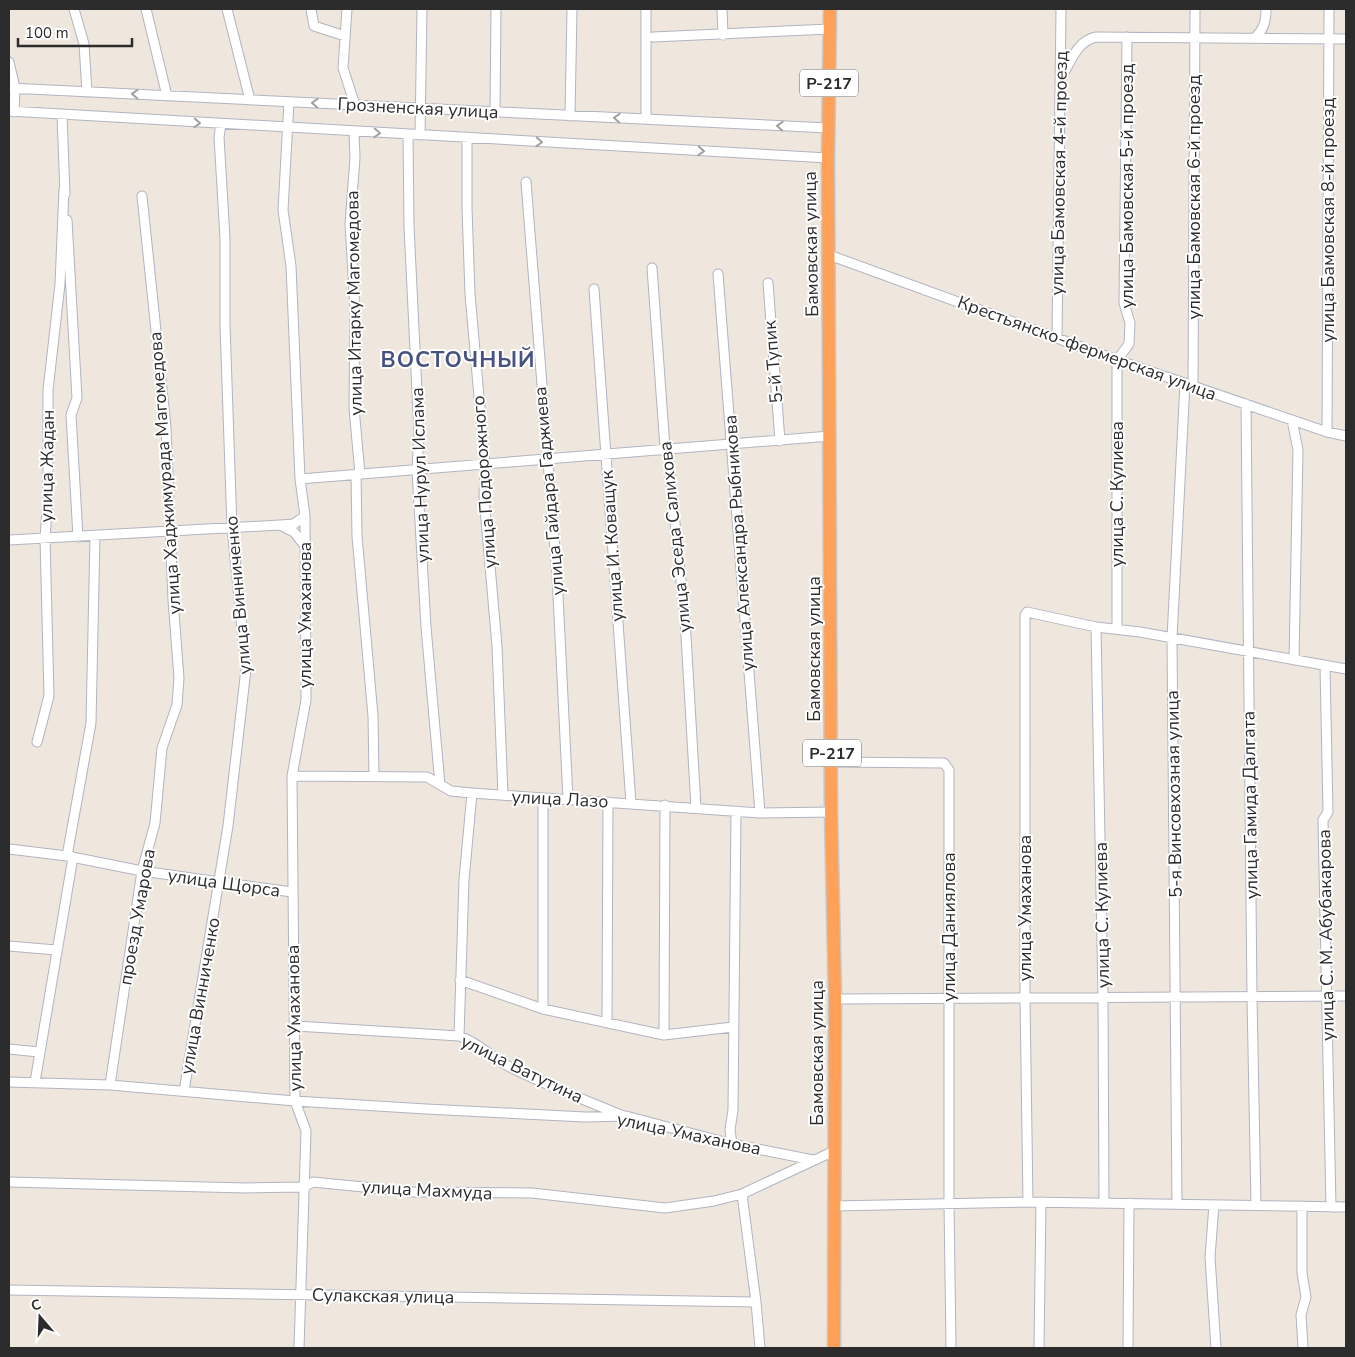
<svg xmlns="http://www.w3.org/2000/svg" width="1355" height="1357" viewBox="0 0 1355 1357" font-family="'Nunito Sans',sans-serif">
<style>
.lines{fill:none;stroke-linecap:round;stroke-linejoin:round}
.minor-casing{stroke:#b1b4c1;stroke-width:11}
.highway-casing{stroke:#c8c8c8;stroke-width:15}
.minor{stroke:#fff;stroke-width:9}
.highway{stroke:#ffa158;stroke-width:12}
.oneway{stroke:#a0a0a0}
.labels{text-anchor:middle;stroke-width:4;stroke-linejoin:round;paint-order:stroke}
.shield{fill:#fff;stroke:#6b6b6b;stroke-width:1}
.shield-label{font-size:16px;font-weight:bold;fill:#2c2c2c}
.street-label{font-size:18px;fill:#2c2c2c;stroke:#fff}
.district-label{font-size:22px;font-weight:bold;letter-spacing:1px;fill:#485281;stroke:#fff}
</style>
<rect width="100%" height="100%" fill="#efe7dd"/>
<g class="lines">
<g class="minor-casing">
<path id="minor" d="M74 9 84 44 87 92
M146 9 167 96
M227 9 250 100
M311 9 314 26 345 36
M347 9 343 68 355 105
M646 9V119
M722 9 723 35
M653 37 830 29
M1255 38C1264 29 1266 21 1266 9
M9 62 15 88 14 112
M1060 80C1070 64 1076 41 1096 37L1346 39
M9 88 828 128
M289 102 283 210 291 266 300 479 305 516 306 700 292 776 295 1101 306 1131 299 1348
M9 111 828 158
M495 112 496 9
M62 115 65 194
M570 116 572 9
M354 132 355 158 350 224 355 309 354 408 360 474
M408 135 409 226 419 433 417 470 426 627 440 785
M420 135 422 9
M467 138V208L470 294 485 465 484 497 497 646 503 795
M526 182 557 575 568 799
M67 220 77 398 71 415 78 537
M829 255 1117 360 1327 432 1346 436
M652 268 665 448 668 456 685 619 696 807
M718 274 760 813
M768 283 780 441
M594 289 631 803
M1057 338 1061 9
M1193 386 1195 9
M1246 404 1252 997 1256 1205
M1292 420 1298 450 1294 660
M1327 432 1329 9
M356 474 357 536 373 716 374 776
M300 479 830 436
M280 525 294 532 305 546
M9 540 280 525 294 524 305 516
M1096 627 1103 998 1104 1203
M1117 628V360L1129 344 1130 323 1124 303 1127 37
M1325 666 1328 812 1323 820 1331 1207
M37 742 49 696 45 538 48 496V390L60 284 64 189
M832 762 944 763 949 770V1203L951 1348
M292 776 427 777 451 791 472 793 760 813 831 812
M543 798V1009
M9 849 67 856 142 871 292 892
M67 856 91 723 95 536
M9 946 56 950
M460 980 543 1009 664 1035 733 1027
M835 999 1346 996
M607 1022 608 802
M296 1026 459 1036C478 1042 491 1057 508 1066 545 1085 583 1099 621 1115
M664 1035 665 805
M459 1036 464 880 472 793
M9 1049 39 1052
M9 1082 110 1085 295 1101 426 1109 585 1117 626 1116 732 1144 813 1160
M35 1082 73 857
M110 1085 142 871 155 823 162 748 177 705 179 678 173 600 166 427 142 196
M184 1091 228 826 246 669 232 528 225 325V238L219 137 221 124
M732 1144 730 1130 733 1110 736 811
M9 1182 246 1188 304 1187 313 1182 413 1192 532 1193 665 1208 714 1201 742 1194 834 1151
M742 1194 756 1302 760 1348
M1028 1202 1025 998V615L1027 612 1096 627 1140 632 1346 669
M1177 1204 1172 638 1185 383
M1214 1205 1210 1257 1216 1348
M834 1206 1028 1202 1346 1207
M1302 1206V1273L1306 1297 1301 1315 1303 1348
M9 1290 756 1302
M1039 1348 1041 1202
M1128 1348 1129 1203"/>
</g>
<g class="highway-casing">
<path id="highway" d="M830 9 828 158 831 812 835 999 834 1348"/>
</g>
<use href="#minor" class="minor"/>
<use href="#highway" class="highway"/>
</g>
<defs><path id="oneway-chevron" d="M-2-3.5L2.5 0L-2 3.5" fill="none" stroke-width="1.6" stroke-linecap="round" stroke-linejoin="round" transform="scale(1.25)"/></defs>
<g class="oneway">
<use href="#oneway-chevron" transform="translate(135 94) rotate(-177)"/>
<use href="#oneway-chevron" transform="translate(315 103) rotate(-177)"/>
<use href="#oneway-chevron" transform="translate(617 118) rotate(-177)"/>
<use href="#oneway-chevron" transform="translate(197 123) rotate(3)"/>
<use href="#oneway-chevron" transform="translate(780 126) rotate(-177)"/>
<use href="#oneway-chevron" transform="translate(377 133) rotate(3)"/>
<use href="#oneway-chevron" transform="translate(539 142) rotate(3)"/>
<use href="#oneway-chevron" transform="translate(701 151) rotate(3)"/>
</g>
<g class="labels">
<g class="shield">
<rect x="800" y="69.5" width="58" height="27" rx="4"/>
<rect x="803" y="739.5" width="58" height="27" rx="4"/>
</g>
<g class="shield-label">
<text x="829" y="89">Р-217</text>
<text x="832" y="759">Р-217</text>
</g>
<g class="street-label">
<text transform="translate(418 108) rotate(3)" y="6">Грозненская улица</text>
<text transform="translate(1059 173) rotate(-89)" y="6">улица Бамовская 4-й проезд</text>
<text transform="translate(1127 186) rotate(-90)" y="6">улица Бамовская 5-й проезд</text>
<text transform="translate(1194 197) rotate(-90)" y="6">улица Бамовская 6-й проезд</text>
<text transform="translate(1328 220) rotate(-90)" y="6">улица Бамовская 8-й проезд</text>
<text transform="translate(811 244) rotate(-91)" y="6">Бамовская улица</text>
<text transform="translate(354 303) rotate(-91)" y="6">улица Итарку Магомедова</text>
<text transform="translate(1087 348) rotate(20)" y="6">Крестьянско-фермерская улица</text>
<text transform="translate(773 362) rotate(-95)" y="6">5-й Тупик</text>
<text transform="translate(47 466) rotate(-89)" y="6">улица Жадан</text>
<text transform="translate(165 473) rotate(-94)" y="6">улица Хаджимурада Магомедова</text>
<text transform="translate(420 475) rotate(-92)" y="6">улица Нурул Ислама</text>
<text transform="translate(484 482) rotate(-94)" y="6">улица Подорожного</text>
<text transform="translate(549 491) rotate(-95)" y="6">улица Гайдара Гаджиева</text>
<text transform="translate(1117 494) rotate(-90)" y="6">улица С. Кулиева</text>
<text transform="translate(675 537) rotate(-96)" y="6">улица Эседа Салихова</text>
<text transform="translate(739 543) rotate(-94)" y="6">улица Александра Рыбникова</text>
<text transform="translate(612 546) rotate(-94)" y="6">улица И. Коващук</text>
<text transform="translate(238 595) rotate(-95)" y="6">улица Винниченко</text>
<text transform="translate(305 615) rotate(-90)" y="6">улица Умаханова</text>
<text transform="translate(814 649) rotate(-90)" y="6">Бамовская улица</text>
<text transform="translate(1174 794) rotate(-91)" y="6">5-я Винсовхозная улица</text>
<text transform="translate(560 799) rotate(3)" y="6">улица Лазо</text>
<text transform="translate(1250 805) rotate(-91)" y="6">улица Гамида Далгата</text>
<text transform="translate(224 883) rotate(8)" y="6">улица Щорса</text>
<text transform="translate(1025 908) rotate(-90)" y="6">улица Умаханова</text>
<text transform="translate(1102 915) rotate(-91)" y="6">улица С. Кулиева</text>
<text transform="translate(137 917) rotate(-80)" y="6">проезд Умарова</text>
<text transform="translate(949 927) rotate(-90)" y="6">улица Даниялова</text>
<text transform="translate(1326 935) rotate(-91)" y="6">улица С. М. Абубакарова</text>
<text transform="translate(200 996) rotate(-80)" y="6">улица Винниченко</text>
<text transform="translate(294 1018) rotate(-91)" y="6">улица Умаханова</text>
<text transform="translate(817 1053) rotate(-90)" y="6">Бамовская улица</text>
<text transform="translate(522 1069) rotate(26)" y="6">улица Ватутина</text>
<text transform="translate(689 1134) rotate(12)" y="6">улица Умаханова</text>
<text transform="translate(427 1190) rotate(3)" y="6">улица Махмуда</text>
<text transform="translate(383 1296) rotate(1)" y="6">Сулакская улица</text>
</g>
<g class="district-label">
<text x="458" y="367">ВОСТОЧНЫЙ</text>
</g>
</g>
<rect width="1355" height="1357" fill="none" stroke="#2c2c2c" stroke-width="20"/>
<g transform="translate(40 1317) rotate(341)" stroke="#ffffff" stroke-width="4" paint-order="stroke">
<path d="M0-4L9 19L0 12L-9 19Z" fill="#2c2c2c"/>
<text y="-8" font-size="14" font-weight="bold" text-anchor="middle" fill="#2c2c2c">С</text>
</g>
<path d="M18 38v8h114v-8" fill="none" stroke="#2c2c2c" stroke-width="2.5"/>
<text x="25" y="38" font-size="15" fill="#2c2c2c" stroke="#ffffff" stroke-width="4" paint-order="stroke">100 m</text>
</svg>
